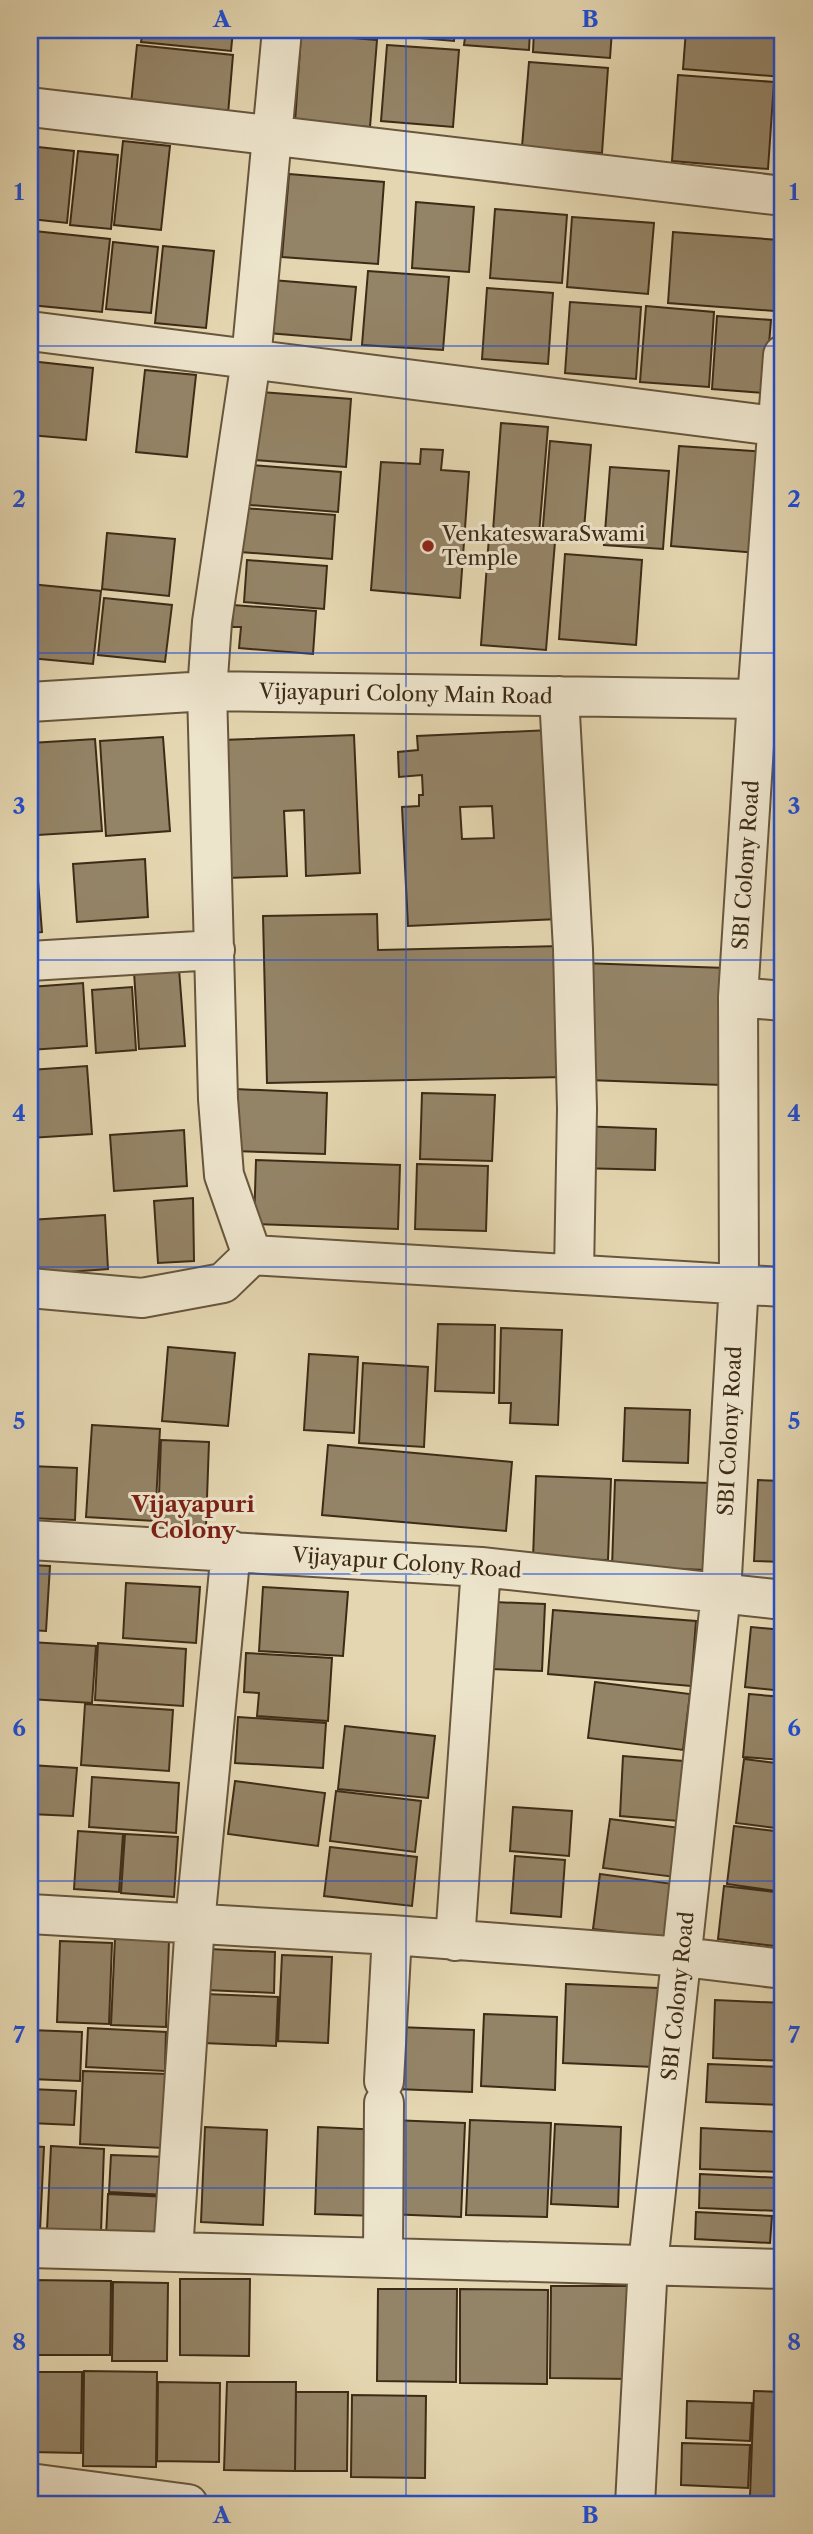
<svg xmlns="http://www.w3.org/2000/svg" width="813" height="2534" viewBox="0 0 813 2534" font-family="'Libre Caslon Text',serif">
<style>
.building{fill:#948467;stroke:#3d2b17;stroke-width:2;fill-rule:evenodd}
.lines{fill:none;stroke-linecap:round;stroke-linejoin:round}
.minor-casing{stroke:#67563d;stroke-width:42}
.minor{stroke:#ede4cc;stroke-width:38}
.grid{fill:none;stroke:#1d4ed8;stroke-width:2;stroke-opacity:0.55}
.poi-dot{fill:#8f2418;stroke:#ede4cc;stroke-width:2.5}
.labels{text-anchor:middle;stroke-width:6;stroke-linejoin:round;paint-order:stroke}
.poi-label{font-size:21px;fill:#3d2b17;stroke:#ede4cc;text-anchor:start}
.street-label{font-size:21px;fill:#3d2b17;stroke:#ede4cc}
.neighbourhood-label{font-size:23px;font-weight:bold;fill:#7a1f14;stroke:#ede4cc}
.neatline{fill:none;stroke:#1d4ed8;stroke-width:2.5}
.grid-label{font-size:23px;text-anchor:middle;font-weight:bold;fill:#1d4ed8}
</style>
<rect width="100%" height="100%" fill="#e4d6b0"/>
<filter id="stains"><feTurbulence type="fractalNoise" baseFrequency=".00286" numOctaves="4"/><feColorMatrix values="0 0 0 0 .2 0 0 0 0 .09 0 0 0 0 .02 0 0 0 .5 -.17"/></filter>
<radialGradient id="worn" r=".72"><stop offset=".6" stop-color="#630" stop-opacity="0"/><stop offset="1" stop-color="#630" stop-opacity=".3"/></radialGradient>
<path class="building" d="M143 30H233L231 51 141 42Z
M386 30H455L454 41 385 35Z
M466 30H530L529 50 464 45Z
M534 30H612L610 58 533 52Z
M686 30H783V77L683 69Z
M301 34 377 40 370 127 295 122Z
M137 45 233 55 228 114 131 104Z
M387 45 459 50 453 127 381 121Z
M529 62 608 68 602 153 522 147Z
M678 75 774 82 768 169 672 161Z
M30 138H35L30 188Z
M123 141 170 146 161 230 114 225Z
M38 147 74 151 67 223 31 219Z
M78 151 118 155 111 229 70 225Z
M289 174 384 182 378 264 282 257Z
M416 202 474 207 469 272 412 268Z
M495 209 567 215 562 283 490 278Z
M572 217 654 223 648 294 567 287Z
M34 231 110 239 102 312 30 305V269Z
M673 232 779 240 774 311 668 303Z
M113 242 158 247 151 313 106 309Z
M163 246 214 251 206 328 155 323Z
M368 271 449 277 443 350 362 345Z
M272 280 356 287 351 340 268 333Z
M487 288 553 293 548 364 482 359Z
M570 302 641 307 636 379 565 373Z
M646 306 714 312 709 387 640 382Z
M717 316 771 320 765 393 712 389Z
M30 361 93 368 86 440 30 435Z
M145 370 196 375 187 457 136 452Z
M261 392 351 399 346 467 255 460Z
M501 423 548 427 539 534 493 531Z
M550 441 591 445 583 541 542 538Z
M679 446 766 452 758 553 671 546Z
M421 449 443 450 441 470 469 472 460 598 371 590 381 462 420 464Z
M252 465 341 472 338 512 250 505Z
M610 467 669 471 663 549 604 545Z
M243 508 335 515 332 559 240 552Z
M107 533 175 539 169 596 102 589Z
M489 537 555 542 546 650 481 645Z
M565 554 642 560 636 645 559 639Z
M247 560 327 566 324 609 244 602Z
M30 584 101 591 93 664 30 658Z
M104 598 172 605 165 662 98 655Z
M233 605 316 611 313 654 239 648 241 627H232Z
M550 730 559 919 408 926 402 807 419 806V795H423L422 775 399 777 398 752 418 750 417 736ZM492 806 494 838 462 839 460 807Z
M354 735 360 873 306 876 304 810 284 811 287 876 227 878 222 740Z
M163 737 170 831 106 836 100 741Z
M95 739 102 831 38 835 31 743Z
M145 859 148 917 77 922 73 864Z
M30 868H37L42 932 30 933Z
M377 914 378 950 561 946 564 1077 267 1083 263 916Z
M581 963 726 968 722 1085 588 1080Z
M179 969 185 1046 139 1049 134 972Z
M83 983 87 1046 30 1050V987Z
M132 987 136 1050 96 1053 92 990Z
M87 1066 92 1134 30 1138V1070Z
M235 1089 327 1093 325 1154 233 1151Z
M422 1093 495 1095 492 1161 420 1159Z
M579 1126 656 1129 655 1170 578 1168Z
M184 1130 187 1186 114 1191 110 1135Z
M256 1160 400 1165 398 1229 254 1224Z
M417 1164 488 1166 486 1231 415 1229Z
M193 1198 194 1261 158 1263 154 1201Z
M105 1215 108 1269 30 1275V1220Z
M438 1324 495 1325 494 1393 435 1391Z
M501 1328 562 1330 558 1425 510 1423 511 1403H499Z
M168 1347 235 1353 228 1426 162 1421Z
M309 1354 358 1357 354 1433 304 1430Z
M363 1363 428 1367 424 1447 359 1443Z
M625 1408 690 1410 688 1463 623 1461Z
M92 1425 160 1429 155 1521 86 1517Z
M161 1440 209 1442 206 1526 158 1524Z
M328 1445 512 1462 506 1531 322 1515Z
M30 1466 77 1468 75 1520 30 1518Z
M536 1476 611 1479 608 1560 533 1558Z
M615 1480 711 1483 708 1570 612 1567Z
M758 1480 783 1481V1562L754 1561Z
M30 1565 50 1566 46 1631 30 1630Z
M126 1583 200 1587 196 1643 123 1638Z
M263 1587 348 1592 343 1656 259 1651Z
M494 1602 545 1604 542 1671 491 1669Z
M553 1610 696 1621 691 1686 548 1674Z
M751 1627 783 1630V1691L745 1687Z
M30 1642 96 1646 92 1703 30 1699Z
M98 1643 186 1649 183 1706 95 1700Z
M246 1653 332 1658 328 1721 257 1716 259 1693 244 1692Z
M595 1682 690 1694 683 1750 588 1738Z
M749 1694 783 1697V1760L743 1757Z
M85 1704 173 1710 169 1771 81 1765Z
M238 1717 326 1723 323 1768 235 1763Z
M345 1726 435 1736 428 1798 338 1789Z
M623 1756 683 1761 679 1821 620 1816Z
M744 1759 783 1764V1829L736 1823Z
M30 1765 77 1768 73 1816 30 1814Z
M92 1777 179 1783 176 1833 89 1827Z
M235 1781 325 1793 318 1846 228 1834Z
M336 1791 421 1801 415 1852 330 1841Z
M513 1807 572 1811 569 1856 510 1851Z
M610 1819 681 1828 675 1877 603 1868Z
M734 1826 783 1832V1892L727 1884Z
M78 1831 123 1834 119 1892 74 1889Z
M125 1834 178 1837 174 1897 121 1893Z
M330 1847 417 1857 412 1906 324 1896Z
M515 1856 565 1860 561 1917 511 1913Z
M600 1874 673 1884 666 1938 593 1929Z
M724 1886 783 1893V1947L718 1939Z
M115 1938 169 1940 166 2027 111 2025Z
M60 1941 112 1943 109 2024 57 2022Z
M209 1949 275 1952 274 1993 207 1990Z
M282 1955 332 1957 328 2043 278 2041Z
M566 1984 658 1988 654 2067 563 2063Z
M205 1994 278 1997 276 2046 203 2043Z
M715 2000 783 2003V2061L713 2058Z
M484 2014 557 2017 555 2090 481 2086Z
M398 2027 474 2030 472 2092 396 2089Z
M88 2028 166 2032 165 2071 86 2067Z
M30 2030 82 2032 80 2081 30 2079Z
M708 2064 783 2067V2105L706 2102Z
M83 2071 168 2074 164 2148 80 2144Z
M30 2089 76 2091 74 2125 30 2123Z
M391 2120 465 2123 461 2217 387 2214Z
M470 2120 551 2123 547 2217 466 2215Z
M555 2124 621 2127 618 2207 551 2204Z
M205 2127 267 2130 263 2225 201 2222Z
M318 2127 382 2130 378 2216 315 2214Z
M701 2128 780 2132 779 2172 700 2169Z
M30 2146 44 2147 40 2230H30Z
M51 2146 104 2149 101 2232 47 2230Z
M111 2155 169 2157 167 2195 109 2192Z
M700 2174 780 2178 779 2211 699 2208Z
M108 2194 168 2197 166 2240 106 2237Z
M696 2212 772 2216 770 2243 695 2239Z
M180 2279H250L249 2356 180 2355Z
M30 2280 111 2281 110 2355H30Z
M113 2282 168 2283 167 2361H112Z
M551 2286H632L631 2379 550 2378Z
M378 2289H457L456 2382 377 2381Z
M460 2289 548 2290 547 2384 460 2383Z
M84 2371 157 2372 156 2467 83 2466Z
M30 2372H82L81 2453 30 2452Z
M158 2382 220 2383 219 2462 157 2461Z
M227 2382H296L295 2471 224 2470Z
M754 2391 783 2392V2497L750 2496Z
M296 2392H348L347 2471H295Z
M352 2395 426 2396 425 2478 351 2477Z
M687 2401 752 2403 750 2441 686 2438Z
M682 2443 750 2445 748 2488 681 2485Z"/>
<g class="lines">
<g class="minor-casing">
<path id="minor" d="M30 107 783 196
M30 331 783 427
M559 696 573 949 577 1109 574 1273
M30 702 207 691 757 699 783 701
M30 961 215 950
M738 997 783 1001
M252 1255 783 1287
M30 1288 142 1298 223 1283 252 1255 224 1175 218 1099 207 691 212 622 251 360 282 30
M30 1540 481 1567 783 1600
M30 1914 392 1935 683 1957 783 1969
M455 1941 481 1567
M384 2081 392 1935
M30 2248 783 2269
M173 2251 195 1923 231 1550
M383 2257 384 2103
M30 2483 188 2504
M635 2504 648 2264 721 1593 739 1283 738 997 757 699 783 355"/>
</g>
<use href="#minor" class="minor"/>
</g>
<path class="grid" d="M406 30V2504M30 346H783M30 653H783M30 960H783M30 1267H783M30 1574H783M30 1881H783M30 2188H783"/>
<circle class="poi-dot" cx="428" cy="546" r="7"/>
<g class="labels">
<g class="poi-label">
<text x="442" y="541">VenkateswaraSwami<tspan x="442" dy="24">Temple</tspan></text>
</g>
<g class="street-label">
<text transform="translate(406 694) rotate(1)" y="7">Vijayapuri Colony Main Road</text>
<text transform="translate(746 865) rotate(-86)" y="7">SBI Colony Road</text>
<text transform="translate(730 1431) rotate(-87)" y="7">SBI Colony Road</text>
<text transform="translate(407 1563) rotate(4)" y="7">Vijayapur Colony Road</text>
<text transform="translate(678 1996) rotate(-84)" y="7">SBI Colony Road</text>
</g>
<g class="neighbourhood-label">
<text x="193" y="1512">Vijayapuri<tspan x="193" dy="26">Colony</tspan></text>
</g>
</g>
<rect width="813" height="2534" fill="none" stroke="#e4d6b0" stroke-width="77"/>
<rect x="38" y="38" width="736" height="2458" class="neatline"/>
<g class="grid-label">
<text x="222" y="27">A</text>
<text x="590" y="27">B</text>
<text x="19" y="200">1</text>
<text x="794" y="200">1</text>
<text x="19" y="507">2</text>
<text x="794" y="507">2</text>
<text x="19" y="814">3</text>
<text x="794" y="814">3</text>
<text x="19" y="1121">4</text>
<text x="794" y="1121">4</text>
<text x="19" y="1429">5</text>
<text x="794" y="1429">5</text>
<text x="19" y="1736">6</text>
<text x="794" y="1736">6</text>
<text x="19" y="2043">7</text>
<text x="794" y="2043">7</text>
<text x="19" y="2350">8</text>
<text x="794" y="2350">8</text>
<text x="222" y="2523">A</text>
<text x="590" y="2523">B</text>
</g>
<rect width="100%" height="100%" filter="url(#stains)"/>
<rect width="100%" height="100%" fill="url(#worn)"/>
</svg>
